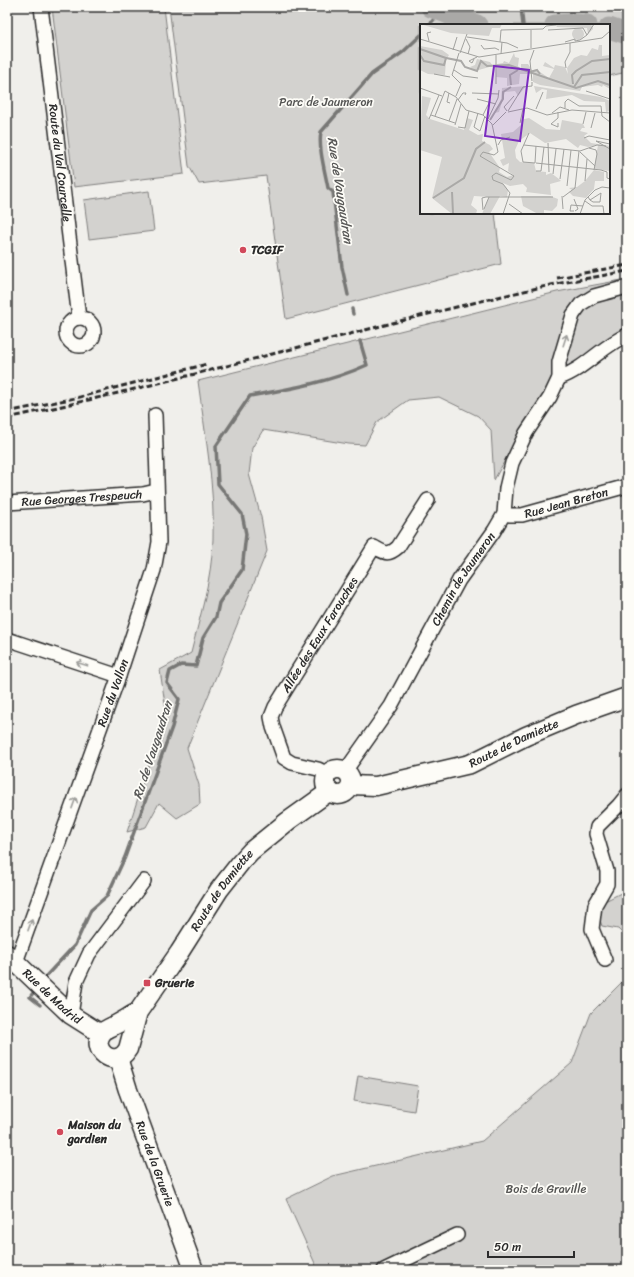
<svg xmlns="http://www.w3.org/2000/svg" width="634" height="1277" viewBox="0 0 634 1277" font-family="Sriracha,sans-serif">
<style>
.green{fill:#d3d2cf;stroke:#7f7e7d}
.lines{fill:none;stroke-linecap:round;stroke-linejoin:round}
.stream{stroke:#777775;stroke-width:3.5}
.river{stroke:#aaa9a7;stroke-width:21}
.street-casing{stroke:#2b2b2b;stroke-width:16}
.secondary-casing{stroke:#2b2b2b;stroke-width:21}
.street{stroke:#fdfcf7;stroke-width:13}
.secondary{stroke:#fdfcf7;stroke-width:18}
.rail{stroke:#2b2b2b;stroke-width:3;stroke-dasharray:6 3;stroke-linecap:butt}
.oneway{stroke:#9e9e9b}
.poi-dot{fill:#d1495b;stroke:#fdfcf7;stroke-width:1.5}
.labels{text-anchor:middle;stroke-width:3.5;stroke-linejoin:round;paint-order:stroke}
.park-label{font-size:12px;fill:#555554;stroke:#fdfcf7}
.street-label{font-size:12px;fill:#2b2b2b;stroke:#fdfcf7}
.poi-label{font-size:12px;font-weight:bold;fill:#2b2b2b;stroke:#fdfcf7;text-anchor:start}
.water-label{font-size:13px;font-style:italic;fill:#575756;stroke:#fdfcf7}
.inset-river{fill:none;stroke:#aaa9a7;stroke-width:2}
.inset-road{fill:none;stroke:#a1a19e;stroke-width:1}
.view{fill:#7b2cbf;fill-opacity:0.15;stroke:#7b2cbf;stroke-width:2}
.inset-edge{fill:none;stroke:#2b2b2b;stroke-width:2}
</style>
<rect width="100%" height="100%" fill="#f0efeb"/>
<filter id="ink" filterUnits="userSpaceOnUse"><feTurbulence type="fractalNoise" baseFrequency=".025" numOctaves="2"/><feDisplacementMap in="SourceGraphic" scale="8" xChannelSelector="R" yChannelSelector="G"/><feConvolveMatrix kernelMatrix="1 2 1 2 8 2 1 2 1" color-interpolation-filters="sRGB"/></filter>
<g filter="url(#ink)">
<path class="green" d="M52 7H164L184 174 74 187Z
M169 7H627V72L609 76V25H421V213H495L501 264 286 319 266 176 199 184 189 166Z
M149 191 154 231 89 239 84 200Z
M627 279V331L551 383 526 422 494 480 491 430 478 416 439 397 408 400 377 422 365 445 349 444 263 430 252 448 249 474 261 517 267 551 187 748 199 785 200 804 177 818 159 803 146 827 127 832 166 711 160 670 191 653C200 616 212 578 213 539 215 486 205 434 198 381L557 292Z
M627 890V938L618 929 602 926 595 906Z
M627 977V1270H318L286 1199 333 1176 482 1141 572 1063 591 1013Z
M358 1076 418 1086 414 1111 354 1101Z"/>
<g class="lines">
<path class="stream" d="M521 7 523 25
M429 25 442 10
M348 295 342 267 333 192 328 188C325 172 318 147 321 132L372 74 403 52 421 35
M352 309 353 314
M46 976 75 945 91 910 107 896 125 857 172 727 179 699 167 683 170 671 181 665 196 666 203 638 216 617 219 603 242 570 246 534 242 514 218 484 216 446 250 396C290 389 330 382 367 365L360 341
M33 993 30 997 40 1005"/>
<path class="river" d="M431 7 477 25
M555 25 573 24 587 25
M609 28 627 34"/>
<g class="street-casing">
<g id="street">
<path id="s1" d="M41 7 79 318"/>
<circle cx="80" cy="332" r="14"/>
<path d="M559 378C585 369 602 346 627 335"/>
<path id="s2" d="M7 503 143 494 156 491"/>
<path id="s3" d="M504 514 509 515H522L627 486"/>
<path d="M7 639 119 676"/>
<path id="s4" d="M347 772 348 767 391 706 459 580 494 531 504 514 506 488 512 463 526 433 550 397 559 378V362L573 315 581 304 594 296 627 287"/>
<path id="s5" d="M328 774 318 769 292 763 284 758 273 727 271 717 275 707 374 547C385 553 388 556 398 547L428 500"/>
<path d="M605 960 592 929 595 905 607 884V871L596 834 597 827 618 806 627 795"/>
<path id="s6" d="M16 962 119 676 154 570 159 542 155 415"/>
<path d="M71 1015 76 982 89 954 144 881"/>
<path d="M384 1270 457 1235"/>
</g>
</g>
<g class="secondary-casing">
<g id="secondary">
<circle cx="338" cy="782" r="13"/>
<path id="s7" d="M351 785 376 786 470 764 526 736 576 715 627 697"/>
<path id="s8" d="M7 954 71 1015 101 1034"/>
<path id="s9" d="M138 1012C130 1016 122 1022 113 1026 110 1028 106 1029 103 1032 88 1049 115 1071 128 1049L138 1012 179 953 219 890 241 862 251 851 288 821 330 791"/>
<path id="s10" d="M118 1058 128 1090 194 1270"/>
</g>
</g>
<use href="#street" class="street"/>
<use href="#secondary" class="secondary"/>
<path class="rail" d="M557 278 627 265
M7 412 80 397 207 364
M7 418C190 380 369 325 551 285 576 280 602 276 627 271"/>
</g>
<defs><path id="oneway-shaft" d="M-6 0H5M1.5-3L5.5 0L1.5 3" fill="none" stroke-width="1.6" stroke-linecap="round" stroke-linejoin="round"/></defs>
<g class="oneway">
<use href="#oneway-shaft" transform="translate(565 340) rotate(-72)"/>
<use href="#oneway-shaft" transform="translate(82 664) rotate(-162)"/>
<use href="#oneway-shaft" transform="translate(74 803) rotate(-70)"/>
<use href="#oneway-shaft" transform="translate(30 925) rotate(-70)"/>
</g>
</g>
<g class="poi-dot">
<circle cx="243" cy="250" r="4"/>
<rect x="143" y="979" width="8" height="8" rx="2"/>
<circle cx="60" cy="1132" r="4"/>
</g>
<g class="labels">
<g class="park-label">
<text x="326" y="106">Parc de Jaumeron</text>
<text x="546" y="1193">Bois de Graville</text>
</g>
<g class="street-label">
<text dy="4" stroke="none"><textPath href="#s1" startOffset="157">Route du Val Courcelle</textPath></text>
<text dy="4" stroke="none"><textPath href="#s2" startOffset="75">Rue Georges Trespeuch</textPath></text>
<text dy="4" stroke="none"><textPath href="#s3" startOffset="64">Rue Jean Breton</textPath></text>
<text dy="4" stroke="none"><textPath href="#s4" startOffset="226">Chemin de Jaumeron</textPath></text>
<text dy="4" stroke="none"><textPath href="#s5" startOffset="186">Allée des Eaux Farouches</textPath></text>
<text dy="4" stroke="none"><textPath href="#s6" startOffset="286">Rue du Vallon</textPath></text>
<text dy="4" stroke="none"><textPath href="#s7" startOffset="170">Route de Damiette</textPath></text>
<text dy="4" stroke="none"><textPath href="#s9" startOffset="280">Route de Damiette</textPath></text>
<text dy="4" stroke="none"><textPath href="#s8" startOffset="62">Rue de Madrid</textPath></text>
<text dy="4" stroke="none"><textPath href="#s10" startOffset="112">Rue de la Gruerie</textPath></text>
</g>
<g class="poi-label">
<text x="251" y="254">TCGIF</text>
<text x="155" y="987">Gruerie</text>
<text x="68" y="1129">Maison du<tspan x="68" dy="14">gardien</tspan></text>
</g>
<g class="water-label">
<text transform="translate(341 190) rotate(81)" y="5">Rue de Vaugaudran</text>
<text transform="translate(152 750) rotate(-72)" y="5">Ru de Vaugaudran</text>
</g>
</g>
<g transform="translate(420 24)">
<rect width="190" height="190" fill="#f0efeb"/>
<path d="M0 0H82L80 4H72L69 12 31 9ZM135 0H171L173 5 168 10 167 4 137 3ZM152 10a6 6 0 1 1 12 0a6 6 0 1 1-12 0ZM179 21H182V32L190 31V65L183 61 182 63 178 61 162 63 160 67 120 61 113 58V50H100L99 60 87 62V54L76 53 77 40 83 39 84 37 89 39 94 29 95 33 99 34 98 42 101 46V40H108L112 46H117L129 54 134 45 123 42 125 38 134 44 135 41 145 43 148 50 147 44 154 34 161 31 167 32 172 24 178 26ZM0 22 22 26 29 31 26 36 25 51 8 50 0 46ZM57 35 70 38 73 42 55 47 50 43 55 41ZM106 62 98 72 95 67 85 68 79 88 75 89 81 75 82 64ZM114 62 181 73 190 77V87L186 88 185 78 164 77 152 71 126 75 127 66 122 65 116 69ZM2 72 11 74 6 91 10 95 44 106 47 94 53 96 49 106 58 111 63 110 62 117 70 121 73 125 69 128 80 144 79 148 87 153 93 151 88 147 89 139 83 142 80 136 85 134 81 110 93 108 102 100 100 96 109 94 126 105 140 106 142 96 163 100 165 104H162L160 107 168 109 164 112 171 119 190 122V147L174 145 178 121 168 123 160 121 158 124 146 115 125 119 110 109 99 117 95 126 96 134 100 138 114 139 116 147 126 148V151L131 149 139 155 141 157 130 160 131 171 106 168 107 164 103 160 90 162 83 159 88 166 87 173 80 172 70 190H62L69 173 54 172 51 181 57 186 56 190H32L12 174 22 133 0 126ZM174 146 184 148V157H175L174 165 166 174 153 172 149 168 152 166 149 164 157 163 165 157ZM101 172H130L138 175 137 182 132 187 124 186V189L118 190 103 182Z" fill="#d3d2cf"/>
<path class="inset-river" d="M0 25 26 34M0 31 4 37 24 41 26 34 41 37 45 43 57 47 61 37 67 42 89 41 156 64 178 57 190 61M110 48 117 46 120 50M153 60 152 51 156 47 172 37 190 35M91 61 90 51 98 46M154 63 162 51 190 48M70 96 83 75V68L91 63M32 168 33 189M13 174 44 154 56 125 65 118"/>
<path class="inset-road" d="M111 6V24M128 6 163 4 167 11M167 11 174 0M47 13 87 19 98 24M0 15 59 33 182 14 190 7M46 15 50 23 48 30M9 17 7 9 11 8M80 18 81 6 123 5 126 2 136 1M145 18 155 15V17L160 16 167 11M61 21 64 25 75 24 79 26M33 26 37 13M40 29 47 10M81 30 82 18M76 31V60M54 35 52 39 49 37 57 33M146 44 145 38 150 28V19M34 46 43 52 58 54M14 50 30 53M112 57 110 37 114 26M0 64 22 72M166 67 190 75M29 69 27 78 30 79M52 69 79 70M36 72 41 60 32 51 39 29M57 75 76 80M38 76 43 69H46L45 71M145 84V78L148 75 159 82H181L182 92 190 98M116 85 123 68M87 87 84 83 94 72M88 87 103 63 112 62V58M88 88 107 84 127 91 152 86 190 89M138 88V94L131 100 138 103V99M58 89 54 103 60 107 65 92M132 89 140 83 149 86M11 91 35 99M63 91 70 77M15 92 25 67 36 73 46 86 63 91 72 100 78 128 74 131 63 128 60 132 94 152 91 156 76 149 72 152 73 156 83 160 90 169 83 190M9 95 19 71M68 95 78 74 79 66M29 97 37 75M100 99 103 85M163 100 166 88M35 101 41 80M73 101 86 88M38 103 45 104 49 87M171 104 175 89M164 114 169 112 190 116M128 119 129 148M190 120 176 117 190 125M78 121 81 116 90 113M104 121 160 127 177 121 186 122M169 124 176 126 177 130 174 146M160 128 175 142M103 138 101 127 109 109M103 138 115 139M115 139 116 122M116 139 181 146 187 148V154L190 155M116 147H121L124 123M133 150 136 125M140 155 144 125M165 157 167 135M147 162 151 126M142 172 143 185M143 173 155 164 159 127M168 173 170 176 173 178H180L181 169 170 176M154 175 158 185 155 187M165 177 172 182H183L184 190M89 180 103 190M64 185 69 173M63 186 62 174 66 173H133M154 187H150L151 181 163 182M160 190 165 176 175 166 182 163 190 164"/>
<path class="view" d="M74 42 109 46 100 117 65 112Z"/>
<rect width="190" height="190" class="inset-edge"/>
</g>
<rect width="634" height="1277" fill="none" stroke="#fdfcf7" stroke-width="24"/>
<rect x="12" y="12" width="610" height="1253" fill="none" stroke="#2b2b2b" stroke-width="1.5" filter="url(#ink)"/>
<path d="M488 1251v6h86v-6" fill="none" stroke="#2b2b2b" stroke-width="2"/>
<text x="494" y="1251" font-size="12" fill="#2b2b2b" stroke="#fdfcf7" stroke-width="3" paint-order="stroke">50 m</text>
</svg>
